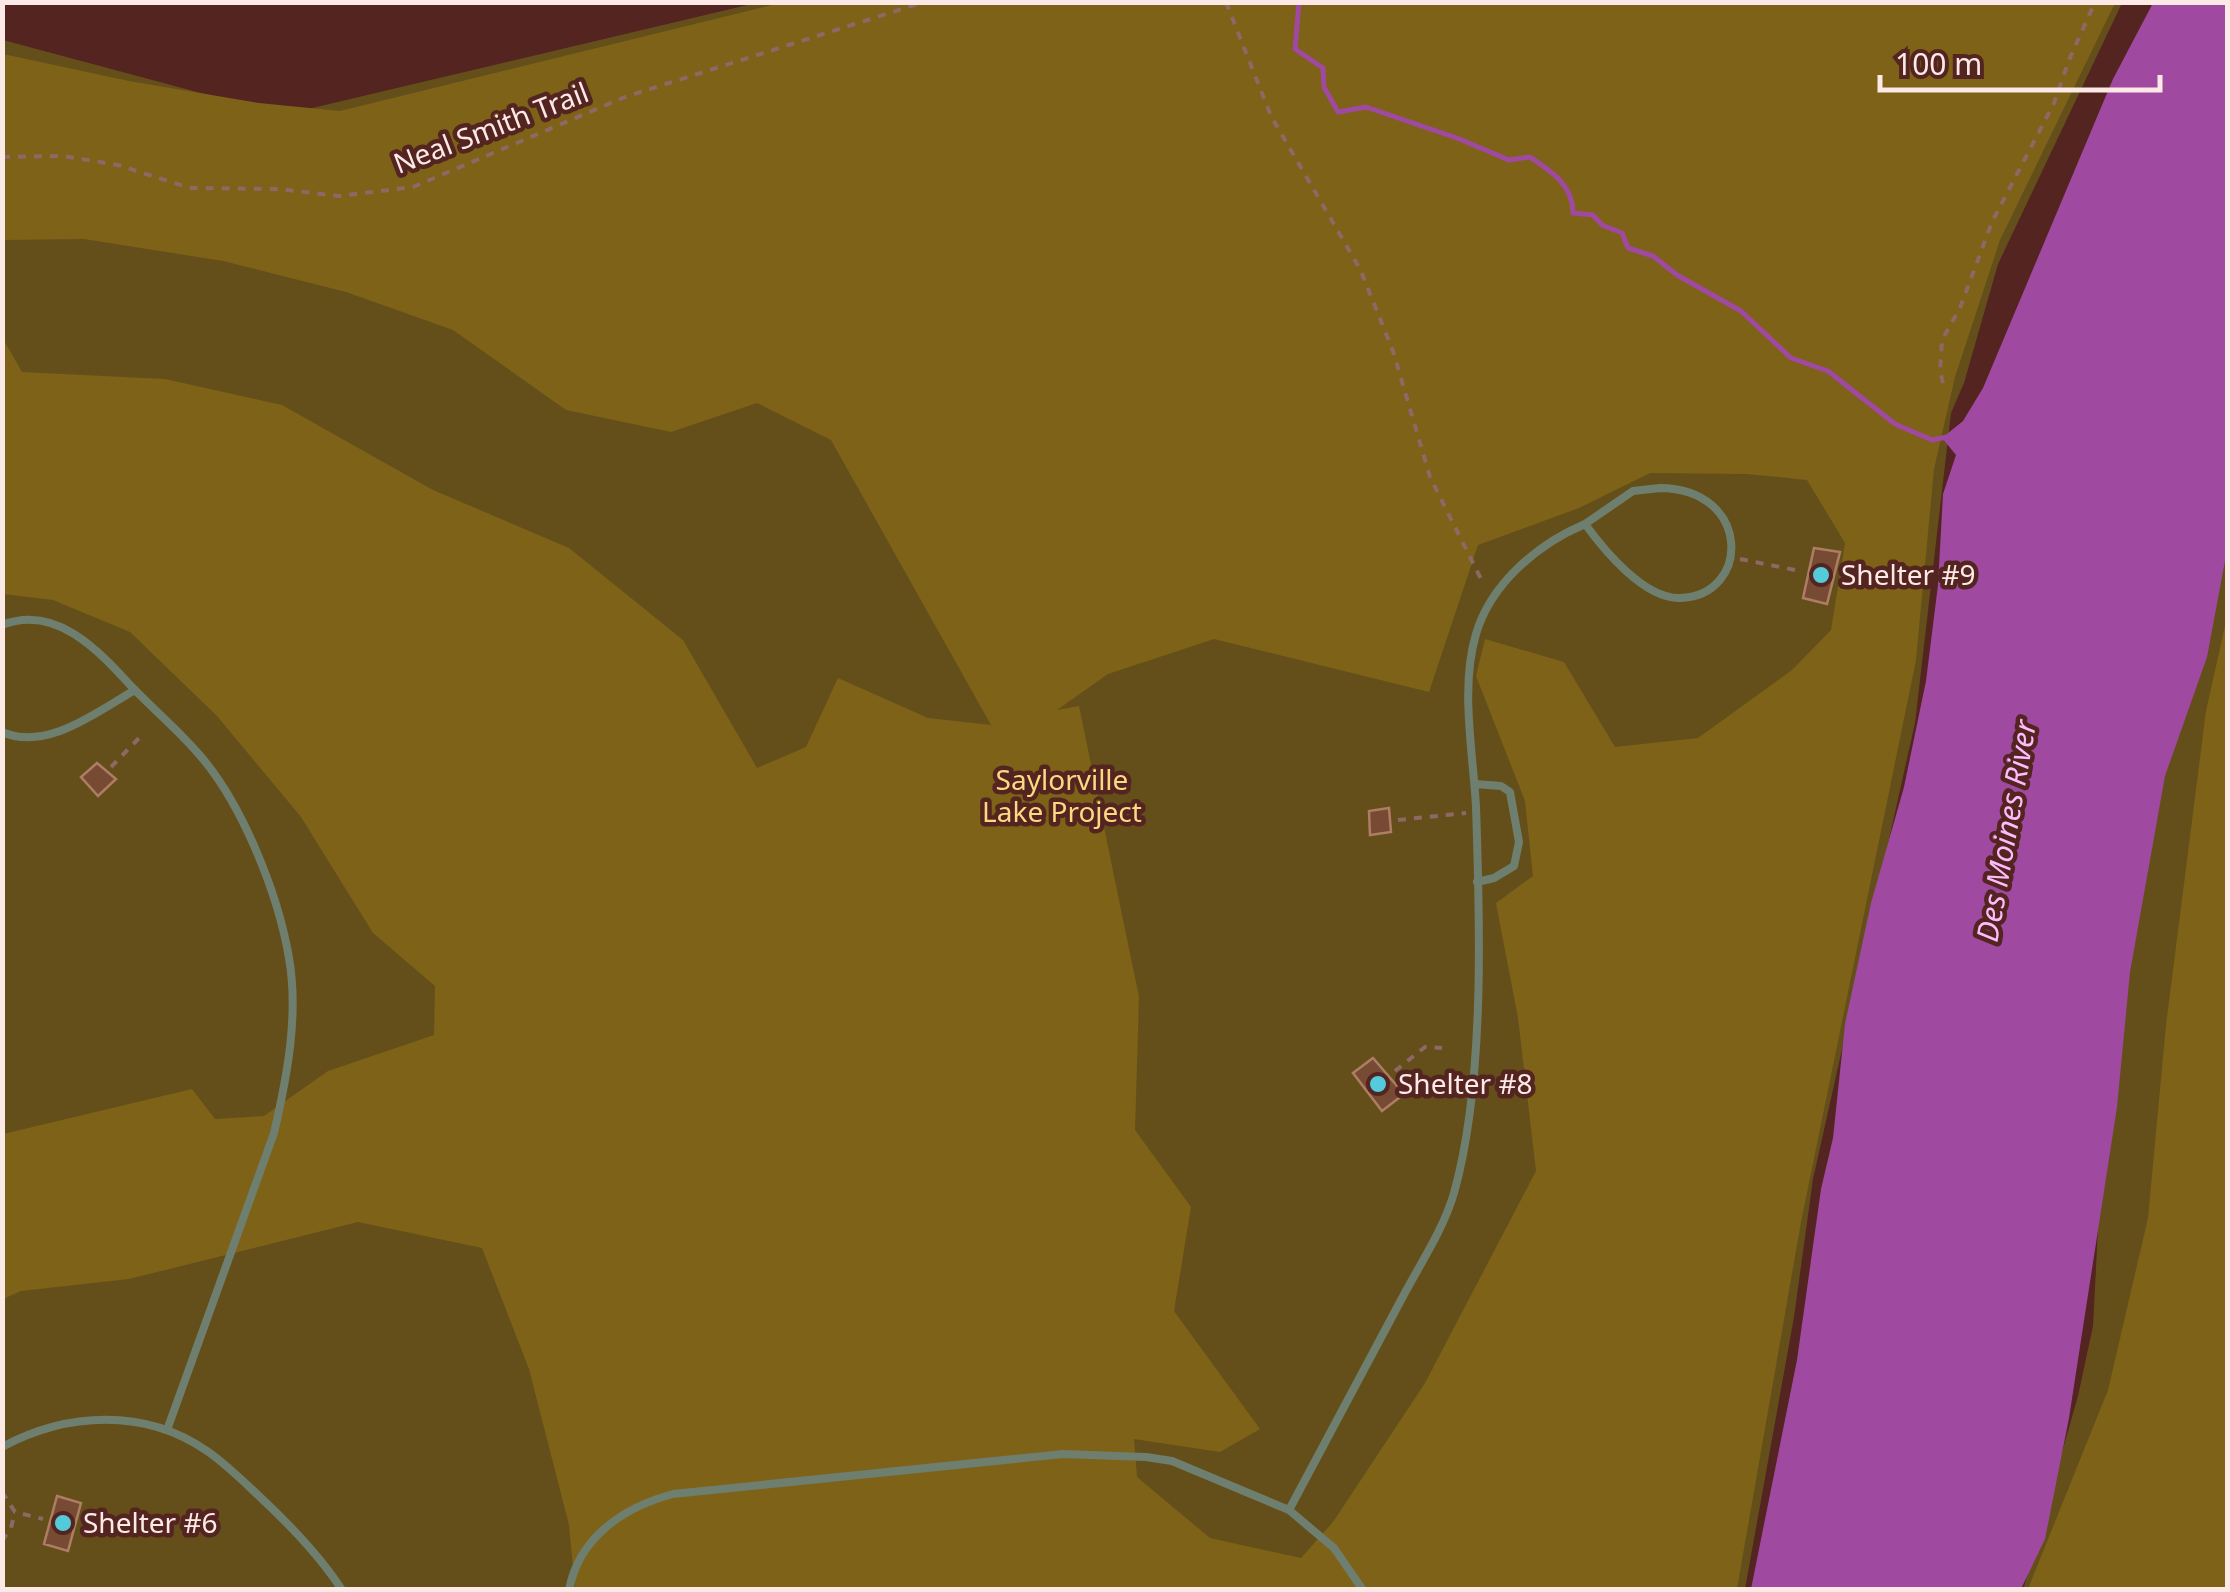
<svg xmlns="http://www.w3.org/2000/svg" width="2230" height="1592" viewBox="0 0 2230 1592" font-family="'Noto Sans',sans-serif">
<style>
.green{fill:#644f1b}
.forest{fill:#7d6217;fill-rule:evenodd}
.water{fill:#a049a0}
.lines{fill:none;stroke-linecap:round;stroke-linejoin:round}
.stream{stroke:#a049a0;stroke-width:5}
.building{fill:#774a33;stroke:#ad7d64;stroke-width:2.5}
.path{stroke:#8e6865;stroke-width:4;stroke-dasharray:8 8;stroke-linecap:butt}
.service{stroke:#6e7f6f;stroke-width:8}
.poi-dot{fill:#53cbdb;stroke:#532420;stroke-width:4}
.labels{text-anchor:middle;stroke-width:9;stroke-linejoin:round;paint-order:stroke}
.street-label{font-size:28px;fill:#fdeae7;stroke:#532420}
.poi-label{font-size:28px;fill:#fdeae7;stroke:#532420;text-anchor:start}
.park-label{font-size:28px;fill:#fdd882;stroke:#532420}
.water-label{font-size:30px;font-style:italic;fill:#febbfc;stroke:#532420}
</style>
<rect width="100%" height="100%" fill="#532420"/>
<path class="green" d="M756 3H2122L1998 264 1964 383 1951 413 1915 723 1813 1179 1794 1317 1745 1589H3V40L212 96 270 118Z
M2227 443V1589L2023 1590 2078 1396 2093 1326 2099 1210 2130 962Z"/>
<path class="forest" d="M780 3H2115L2000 240 1955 377 1934 469 1916 660 1801 1222 1737 1589H575L569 1525 529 1369 482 1248 358 1222 129 1279 21 1291 3 1299V1134L192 1089 215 1119 264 1116 328 1071 434 1035 435 986 373 933 301 817 217 716 130 632 53 600 3 594 2 337 22 372 165 379 282 405 433 490 569 548 683 640 757 768 806 747 838 678 928 718 991 725 831 440 757 403 671 432 566 410 453 330 346 292 223 261 84 239 3 240V54L129 81 259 103 340 111ZM1650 473 1747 474 1807 480 1845 543 1831 630 1792 670 1698 738 1615 747 1564 662 1485 639 1476 676 1525 801 1533 876 1496 903 1518 1018 1536 1171 1425 1383 1333 1522 1301 1558 1210 1538 1137 1477 1134 1439 1220 1452 1260 1429 1174 1311 1191 1207 1135 1130 1139 997 1079 706 1057 710 1108 674 1214 639 1429 692 1478 545 1579 508Z
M2227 617V1589H2028L2108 1390 2148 1218 2166 1025 2206 711Z"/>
<path class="water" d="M2153 3H2227V550L2207 657 2165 776 2130 972 2117 1107 2069 1418 2045 1539 2021 1589H1751L1797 1360 1821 1189 1833 1138 1845 1024 1871 903 1904 787 1926 681 1938 585 1943 494 1956 455 1942 438 1963 421 1983 388 2113 79Z"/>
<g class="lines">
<path class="stream" d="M1299 2 1295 49 1323 68 1324 87 1338 112 1366 107 1457 138 1509 160 1530 157C1552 172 1573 185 1573 213L1593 215 1602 225 1622 233 1628 248 1653 256 1677 275 1741 311 1791 358 1828 371 1895 424 1932 440 1947 437"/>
</g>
<path class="building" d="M1814 548 1840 552 1827 604 1803 598Z
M97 763 116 779 98 796 81 777Z
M1389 808 1391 832 1370 835 1369 811Z
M1373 1058 1404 1094 1382 1111 1353 1073Z
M57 1496 81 1503 68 1551 44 1544Z"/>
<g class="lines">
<path class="path" d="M1226 2 1271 116 1360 269 1393 351 1430 477 1484 585
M2 157 63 156 118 165 190 188 279 189 339 196 413 187 625 97 924 2
M1943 383 1940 371 1942 340 1960 308 1992 222 2054 103 2069 60 2095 2
M1740 559 1800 571
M111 767 141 736
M1398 820 1466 813
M1395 1071 1425 1047 1442 1048
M2 1492 15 1512 43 1519
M2 1541 11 1528 15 1512"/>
<path class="service" d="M1660 488C1752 489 1751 596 1680 598 1644 599 1604 550 1585 524L1633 491Z
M2 625C56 604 98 650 131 686 152 708 176 728 196 751 241 800 278 893 289 958 299 1015 287 1077 274 1133L167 1430
M2 732C47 752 98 711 135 690
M1475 784 1501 786 1510 792 1519 842 1514 866 1494 878 1477 882
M2 1447C67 1412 145 1408 207 1451 226 1464 243 1481 260 1497 289 1524 320 1556 342 1590
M1289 1510C1326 1441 1363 1371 1400 1302 1418 1267 1443 1231 1454 1193 1485 1083 1480 922 1476 807 1473 751 1460 688 1476 634 1491 583 1538 544 1585 524
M569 1590C579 1537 624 1507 673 1494L1063 1454 1146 1457 1172 1461 1289 1510 1334 1548 1363 1590"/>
</g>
<g class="poi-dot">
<circle cx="1821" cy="575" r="10"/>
<circle cx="1378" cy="1084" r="10"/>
<circle cx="63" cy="1523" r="10"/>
</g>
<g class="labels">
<g class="street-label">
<text transform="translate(491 128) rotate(-21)" y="10">Neal Smith Trail</text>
</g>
<g class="poi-label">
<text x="1841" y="585">Shelter #9</text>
<text x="1398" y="1094">Shelter #8</text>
<text x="83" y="1533">Shelter #6</text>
</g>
<g class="park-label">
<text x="1062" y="790">Saylorville<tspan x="1062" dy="32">Lake Project</tspan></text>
</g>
<g class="water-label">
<text transform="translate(2007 831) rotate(-80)" y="10">Des Moines River</text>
</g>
</g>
<rect width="2230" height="1592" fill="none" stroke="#fdeae7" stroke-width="10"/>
<path d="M1880 75v15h280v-15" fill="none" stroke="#fdeae7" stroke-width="5"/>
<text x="1895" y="75" font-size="30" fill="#fdeae7" stroke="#532420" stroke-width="8" paint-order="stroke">100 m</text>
</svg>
